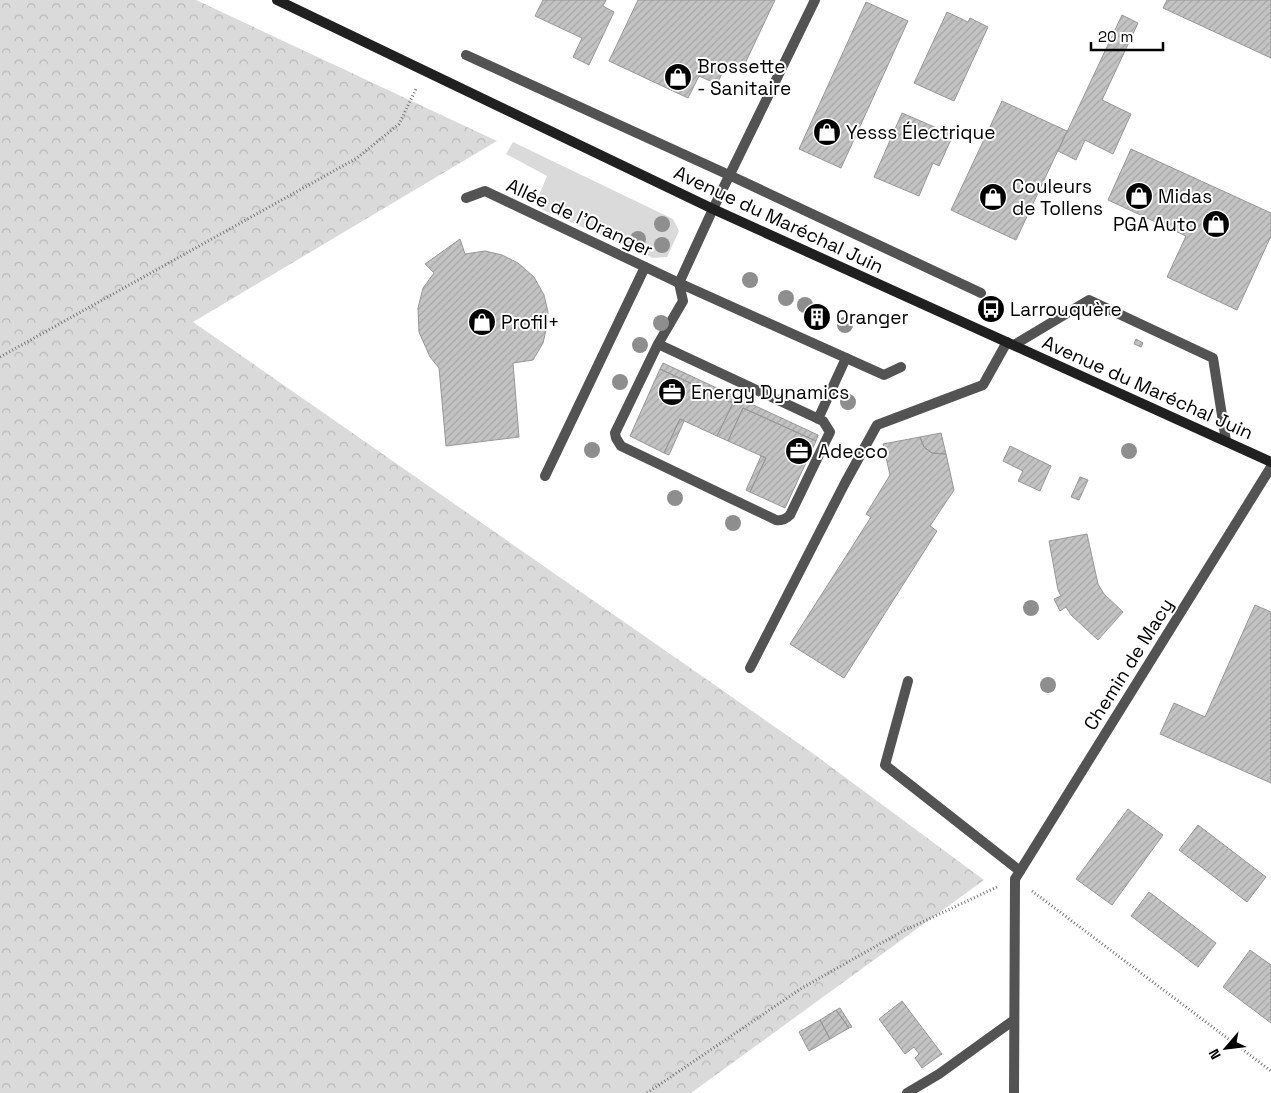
<svg xmlns="http://www.w3.org/2000/svg" width="1271" height="1093" viewBox="0 0 1271 1093" font-family="'Space Grotesk',sans-serif">
<style>
.green{fill:#dadada}
.forest{fill:url(#forest-crowns)}
.building{fill:url(#building-hatch);stroke:#979797}
.lines{fill:none;stroke-linecap:round;stroke-linejoin:round}
.path{stroke:#757575;stroke-width:3;stroke-dasharray:1 2.5;stroke-linecap:butt}
.service{stroke:#535353;stroke-width:10}
.minor{stroke:#535353;stroke-width:10}
.secondary{stroke:#202020;stroke-width:10}
.tree{fill:#8e8e8e}
.labels{text-anchor:middle;stroke-width:4;stroke-linejoin:round;paint-order:stroke}
.poi-label{font-size:19px;fill:#000;stroke:#fff;text-anchor:start}
.street-label{font-size:19px;fill:#000;stroke:#fff}
</style>
<defs>
<pattern id="forest-crowns" width="20" height="18" patternUnits="userSpaceOnUse" patternTransform="scale(1.25)"><rect width="20" height="18" fill="#dadada"/><path d="M2 6a3 3 0 1 1 6 0M12 15a3 3 0 1 1 6 0" fill="none" stroke="#b9b9b9"/></pattern>
<pattern id="building-hatch" width="6" height="6" patternUnits="userSpaceOnUse" patternTransform="scale(1.25)"><rect width="6" height="6" fill="#c3c3c3"/><path d="M-1 1l2-2M0 6l6-6M5 7l2-2" fill="none" stroke="#a6a6a6"/></pattern>
</defs>
<rect width="100%" height="100%" fill="#fff"/>
<path class="green" d="M513 142 673 219 679 231 667 257 653 258 539 208 537 200 547 176 506 154Z"/>
<path class="forest" d="M0 0H196L497 141 193 322 811 752 984 880 691 1093H0Z"/>
<path class="building" d="M543 0H606L603 6 614 12 589 65 573 57 582 38 535 16Z
M638 0H775L742 70 727 63 717 84 699 76 688 98 609 61Z
M1167 0H1271V58L1163 8Z
M866 2 908 21 841 168 799 149Z
M947 12 968 22 970 18 988 27 954 101 914 83Z
M1122 15 1138 23 1102 100 1131 114 1113 154 1085 140 1076 160 1058 151Z
M1002 101 1067 131 1016 240 951 210Z
M902 113 953 135 939 166 933 163 919 196 874 177Z
M1131 149 1271 213V236L1237 310 1167 277 1186 236 1108 200Z
M460 239 465 254 485 251 502 255 518 263 534 277 544 295 548 312 547 326 543 343 533 360 513 363 519 437 446 446 439 368 430 357 419 332 418 308 423 288 434 273 425 264Z
M813 310 824 316 820 323 809 317Z
M1136 339 1143 343 1141 347 1134 344Z
M663 363 818 435 816 441 743 408 728 441 717 436 733 403 660 369Z
M660 369 733 403 717 436 680 419 664 453 630 436Z
M743 408 816 441 785 508 750 492 766 458 728 441Z
M680 419 684 421 669 455 664 453Z
M941 433 946 454 932 453 924 447 920 437Z
M920 437 924 447 932 453 946 454 954 490 930 526 937 531 844 678 790 644 871 517 866 514 890 475 883 444Z
M1010 446 1051 466 1040 491 1018 481 1023 471 1003 461Z
M761 456 766 458 750 492 746 490Z
M1080 477 1088 480 1079 500 1071 497Z
M1087 534 1098 584 1104 594 1123 612 1098 640 1071 615 1066 607 1060 611 1054 599 1061 596 1058 590 1049 541Z
M1255 605 1271 612V783L1160 734 1174 703 1205 717Z
M1128 809 1163 835 1112 905 1076 879Z
M1198 825 1266 877 1247 902 1179 850Z
M1149 892 1216 943 1198 967 1131 916Z
M1250 950 1271 965V1023L1223 987Z
M902 1001 942 1054 922 1068 915 1058 919 1054 914 1047 905 1054 879 1019Z
M840 1008 852 1027 849 1028 836 1010Z
M836 1010 849 1028 830 1039 820 1020Z
M820 1020 830 1039 809 1051 799 1032Z"/>
<g class="lines">
<path class="path" d="M0 357 357 158 399 124 417 87
M1032 891 1271 1071
M647 1093 802 988 901 932 997 887"/>
<path class="service" d="M466 55 729 175 981 293
M658 344 615 433 616 438 621 446 776 520C782 521 786 519 790 515L830 432 823 421 658 344 683 301 679 283
M1014 345 1089 300 1213 358 1226 441
M818 419 846 358
M545 476 645 267
M750 668 845 483 877 425 983 385 1007 342
M908 681 885 765 1020 871
M907 1093 939 1074 1014 1020"/>
<path class="minor" d="M815 0 713 209 679 283 884 375 901 367
M466 198 485 191 679 283
M1014 1093 1015 879 1271 467"/>
<path class="secondary" d="M277 0 713 209 1271 462"/>
</g>
<g class="tree">
<circle cx="662" cy="224" r="8"/>
<circle cx="638" cy="239" r="8"/>
<circle cx="662" cy="245" r="8"/>
<circle cx="750" cy="280" r="8"/>
<circle cx="786" cy="298" r="8"/>
<circle cx="805" cy="305" r="8"/>
<circle cx="661" cy="323" r="8"/>
<circle cx="845" cy="325" r="8"/>
<circle cx="640" cy="345" r="8"/>
<circle cx="620" cy="382" r="8"/>
<circle cx="848" cy="402" r="8"/>
<circle cx="592" cy="450" r="8"/>
<circle cx="1129" cy="451" r="8"/>
<circle cx="675" cy="498" r="8"/>
<circle cx="733" cy="523" r="8"/>
<circle cx="1031" cy="608" r="8"/>
<circle cx="1048" cy="685" r="8"/>
</g>
<defs>
<g id="shop-disc" transform="scale(1.4375)"><circle r="9.5" fill="#000" stroke="#fff"/><path d="M-5-2.5h2.3a2.7 3.5 0 0 1 5.4 0H5L5.5 6h-11ZM-1.5-2.5h3a1.5 2.3 0 0 0-3 0Z" fill="#fff"/></g>
<g id="bus-disc" transform="scale(1.4375)"><circle r="9.5" fill="#000" stroke="#fff"/><path d="M-5-6H5V4H4V6H2V4H-2V6H-4V4H-5ZM-3.5-4V0h7V-4ZM-3.5 1.2v1.5H-2V1.2ZM2 1.2v1.5H3.5V1.2Z" fill="#fff"/></g>
<g id="building-disc" transform="scale(1.4375)"><circle r="9.5" fill="#000" stroke="#fff"/><path d="M-4-6H4V6H1V3H-1V6H-4ZM-2.5-4.3h1.7v1.8h-1.7ZM.8-4.3h1.7v1.8H.8ZM-2.5-1h1.7V.8h-1.7ZM.8-1h1.7V.8H.8Z" fill="#fff"/></g>
<g id="office-disc" transform="scale(1.4375)"><circle r="9.5" fill="#000" stroke="#fff"/><path d="M-6-3h4V-5.5h4V-3h4V5H-6ZM-1-4.5V-3h2v-1.5ZM-6 0V1H6V0Z" fill="#fff"/></g>
</defs>
<g fill-rule="evenodd">
<use href="#shop-disc" x="678" y="77"/>
<use href="#shop-disc" x="827" y="132"/>
<use href="#shop-disc" x="1139" y="196"/>
<use href="#shop-disc" x="993" y="197"/>
<use href="#shop-disc" x="1216" y="224"/>
<use href="#bus-disc" x="991" y="309"/>
<use href="#building-disc" x="817" y="317"/>
<use href="#shop-disc" x="482" y="322"/>
<use href="#office-disc" x="672" y="392"/>
<use href="#office-disc" x="799" y="451"/>
</g>
<g class="labels">
<g class="poi-label">
<text x="697" y="73">Brossette<tspan x="697" dy="22">- Sanitaire</tspan></text>
<text x="846" y="139">Yesss Électrique</text>
<text x="1012" y="193">Couleurs<tspan x="1012" dy="22">de Tollens</tspan></text>
<text x="1158" y="203">Midas</text>
<text x="1197" y="231" text-anchor="end">PGA Auto</text>
<text x="1010" y="316">Larrouquère</text>
<text x="836" y="324">Oranger</text>
<text x="501" y="329">Profil+</text>
<text x="691" y="399">Energy Dynamics</text>
<text x="818" y="458">Adecco</text>
</g>
<g class="street-label">
<text transform="translate(580 217) rotate(25)" y="7">Allée de l'Oranger</text>
<text transform="translate(779 219) rotate(25)" y="7">Avenue du Maréchal Juin</text>
<text transform="translate(1148 387) rotate(24)" y="7">Avenue du Maréchal Juin</text>
<text transform="translate(1128 664) rotate(-58)" y="7">Chemin de Macy</text>
</g>
</g>
<g transform="translate(1226 1048) rotate(242)" stroke="#ffffff" stroke-width="4" paint-order="stroke">
<path d="M0-4L9 19L0 12L-9 19Z" fill="#000000"/>
<text y="-8" font-size="14" font-weight="bold" text-anchor="middle" fill="#000000">N</text>
</g>
<path d="M1091 42v8h72v-8" fill="none" stroke="#000000" stroke-width="2.5"/>
<text x="1098" y="42" font-size="15" fill="#000000" stroke="#ffffff" stroke-width="4" paint-order="stroke">20 m</text>
</svg>
